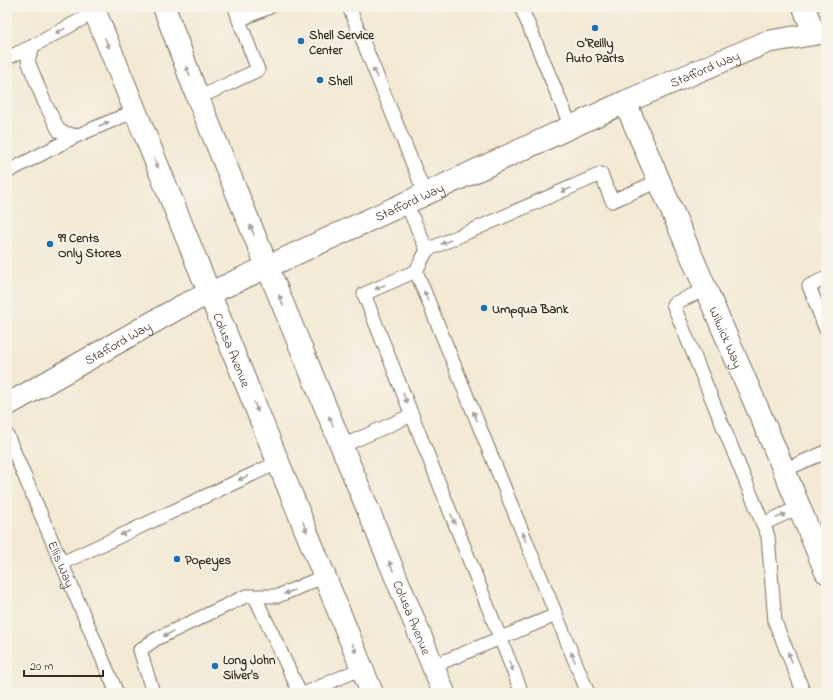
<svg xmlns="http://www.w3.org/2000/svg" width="833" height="700" viewBox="0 0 833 700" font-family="'Indie Flower',sans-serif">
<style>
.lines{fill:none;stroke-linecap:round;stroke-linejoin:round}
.lane-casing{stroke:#7b6d5e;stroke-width:15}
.street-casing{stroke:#7b6d5e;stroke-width:24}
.highway-casing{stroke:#7b6d5e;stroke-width:24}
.lane{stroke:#fff;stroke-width:13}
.street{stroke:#fff;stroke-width:22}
.highway{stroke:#fff;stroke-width:22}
.oneway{fill:#a79f9a}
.poi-dot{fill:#1f6fb2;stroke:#f7f3e8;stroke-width:1.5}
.labels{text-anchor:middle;stroke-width:4;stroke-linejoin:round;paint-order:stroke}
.poi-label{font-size:13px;font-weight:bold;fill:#3b2a1e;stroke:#f7f3e8;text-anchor:start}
.street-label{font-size:13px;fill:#3b2a1e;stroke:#f7f3e8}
</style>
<rect width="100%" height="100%" fill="#f7f3e8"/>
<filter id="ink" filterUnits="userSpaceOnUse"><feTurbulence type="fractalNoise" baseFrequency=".025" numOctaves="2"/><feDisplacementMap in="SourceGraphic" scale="8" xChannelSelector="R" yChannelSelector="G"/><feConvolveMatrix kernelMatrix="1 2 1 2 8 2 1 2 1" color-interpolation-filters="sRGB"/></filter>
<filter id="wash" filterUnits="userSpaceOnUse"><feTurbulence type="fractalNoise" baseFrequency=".012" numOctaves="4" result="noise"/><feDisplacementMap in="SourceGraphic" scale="16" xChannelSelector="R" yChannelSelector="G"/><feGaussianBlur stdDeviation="0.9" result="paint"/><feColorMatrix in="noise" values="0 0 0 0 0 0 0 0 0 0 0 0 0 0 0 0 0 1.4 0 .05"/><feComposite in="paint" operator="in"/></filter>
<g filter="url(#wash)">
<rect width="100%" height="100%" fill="#f3e9d4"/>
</g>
<g filter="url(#ink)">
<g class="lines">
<g class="lane-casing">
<g id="lane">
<path d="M235 7 239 20 270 7"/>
<path d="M349 7 425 194"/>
<path d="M521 7 571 127"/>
<path d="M95 12 33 46 28 61 44 101 59 131 76 136 135 111"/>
<path d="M7 58 33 46"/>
<path d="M198 98 258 70 239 20"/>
<path d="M7 172 76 136"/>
<path d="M406 203 427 250 416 271 364 294 522 693"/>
<path d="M427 250 601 174 612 201 659 181"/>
<path d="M416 271 588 693"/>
<path d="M826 278 809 286 826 330"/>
<path d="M706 289 673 304 768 536 775 622 804 693"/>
<path id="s1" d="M7 435 117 693"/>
<path d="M342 446 412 415"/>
<path d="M784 470 826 452"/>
<path d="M763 524 799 507"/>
<path d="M62 563 279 462"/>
<path d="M255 597 300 693"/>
<path d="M433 666 556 615"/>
<path d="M153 693 140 650 156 639 246 596H278L325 576"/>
<path d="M306 693 362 668"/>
</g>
</g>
<g class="street-casing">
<g id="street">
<path d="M804 7 814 34"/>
<path id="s2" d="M625 102 784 470 826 572"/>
<path id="s3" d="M7 405 180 307 625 102 767 42 826 32"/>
</g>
</g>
<g class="highway-casing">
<g id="highway">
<path id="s4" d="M93 7 372 693"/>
<path id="s5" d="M164 7 198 98 267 266 444 693"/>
</g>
</g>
<use href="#lane" class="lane"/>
<use href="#street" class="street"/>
<use href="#highway" class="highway"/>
</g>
<defs><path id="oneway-solid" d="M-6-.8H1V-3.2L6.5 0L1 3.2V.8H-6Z"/></defs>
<g class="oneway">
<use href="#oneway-solid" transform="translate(60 31) rotate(152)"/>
<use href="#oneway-solid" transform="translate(107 43) rotate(68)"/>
<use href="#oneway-solid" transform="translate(188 71) rotate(-111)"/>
<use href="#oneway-solid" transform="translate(375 73) rotate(-112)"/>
<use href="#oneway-solid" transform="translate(104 124) rotate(-23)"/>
<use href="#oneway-solid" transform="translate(156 163) rotate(68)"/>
<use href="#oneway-solid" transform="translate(566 190) rotate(157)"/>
<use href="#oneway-solid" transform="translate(252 230) rotate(-112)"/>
<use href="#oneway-solid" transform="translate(446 242) rotate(157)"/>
<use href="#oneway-solid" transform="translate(380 287) rotate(156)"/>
<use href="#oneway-solid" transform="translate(426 296) rotate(-112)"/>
<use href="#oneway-solid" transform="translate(281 300) rotate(-113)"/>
<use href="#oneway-solid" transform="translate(405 398) rotate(68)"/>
<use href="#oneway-solid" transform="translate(256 407) rotate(68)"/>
<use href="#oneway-solid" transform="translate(475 416) rotate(-112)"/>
<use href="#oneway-solid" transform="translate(331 421) rotate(-113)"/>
<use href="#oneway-solid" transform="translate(243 478) rotate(155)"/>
<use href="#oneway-solid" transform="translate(781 516) rotate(-24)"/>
<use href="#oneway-solid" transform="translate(453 519) rotate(68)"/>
<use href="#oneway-solid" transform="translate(305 527) rotate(68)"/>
<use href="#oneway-solid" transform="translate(125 533) rotate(155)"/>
<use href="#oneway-solid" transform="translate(524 537) rotate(-112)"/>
<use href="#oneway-solid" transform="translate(391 566) rotate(-113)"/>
<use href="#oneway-solid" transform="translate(289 592) rotate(157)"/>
<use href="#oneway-solid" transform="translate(168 634) rotate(155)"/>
<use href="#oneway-solid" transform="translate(354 648) rotate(68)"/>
<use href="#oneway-solid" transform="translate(573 657) rotate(-112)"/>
<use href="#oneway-solid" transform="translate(790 657) rotate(-112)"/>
<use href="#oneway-solid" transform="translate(511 666) rotate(68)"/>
</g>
</g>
<g class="poi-dot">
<circle cx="595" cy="28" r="4"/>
<circle cx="301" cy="41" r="4"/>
<circle cx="320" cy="80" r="4"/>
<circle cx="50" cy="244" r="4"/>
<circle cx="484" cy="308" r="4"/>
<circle cx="177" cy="559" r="4"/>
<circle cx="215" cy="666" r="4"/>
</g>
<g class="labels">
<g class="poi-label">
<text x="309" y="39">Shell Service<tspan x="309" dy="15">Center</tspan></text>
<text x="595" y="47" text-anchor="middle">O'Reilly<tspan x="595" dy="15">Auto Parts</tspan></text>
<text x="328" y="85">Shell</text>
<text x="58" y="242">99 Cents<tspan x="58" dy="15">Only Stores</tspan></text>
<text x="492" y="313">Umpqua Bank</text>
<text x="185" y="564">Popeyes</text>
<text x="223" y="664">Long John<tspan x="223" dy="15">Silver's</tspan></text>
</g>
<g class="street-label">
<text dy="5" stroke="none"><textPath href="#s3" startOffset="775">Stafford Way</textPath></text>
<text dy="5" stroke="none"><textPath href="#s3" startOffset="451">Stafford Way</textPath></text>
<text dy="5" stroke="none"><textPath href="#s2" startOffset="256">Wilwick Way</textPath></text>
<text dy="5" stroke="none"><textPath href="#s3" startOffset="127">Stafford Way</textPath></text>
<text dy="5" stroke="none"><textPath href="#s4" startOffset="370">Colusa Avenue</textPath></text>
<text dy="5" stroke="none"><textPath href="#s1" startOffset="140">Ellis Way</textPath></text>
<text dy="5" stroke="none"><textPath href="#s5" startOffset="659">Colusa Avenue</textPath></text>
</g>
</g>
<rect width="833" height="700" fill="none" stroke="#f7f3e8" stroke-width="24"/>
<path d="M24 670v6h79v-6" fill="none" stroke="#3b2a1e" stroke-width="2"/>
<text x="30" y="670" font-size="12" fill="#3b2a1e" stroke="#f7f3e8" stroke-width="3" paint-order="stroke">20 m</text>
</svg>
